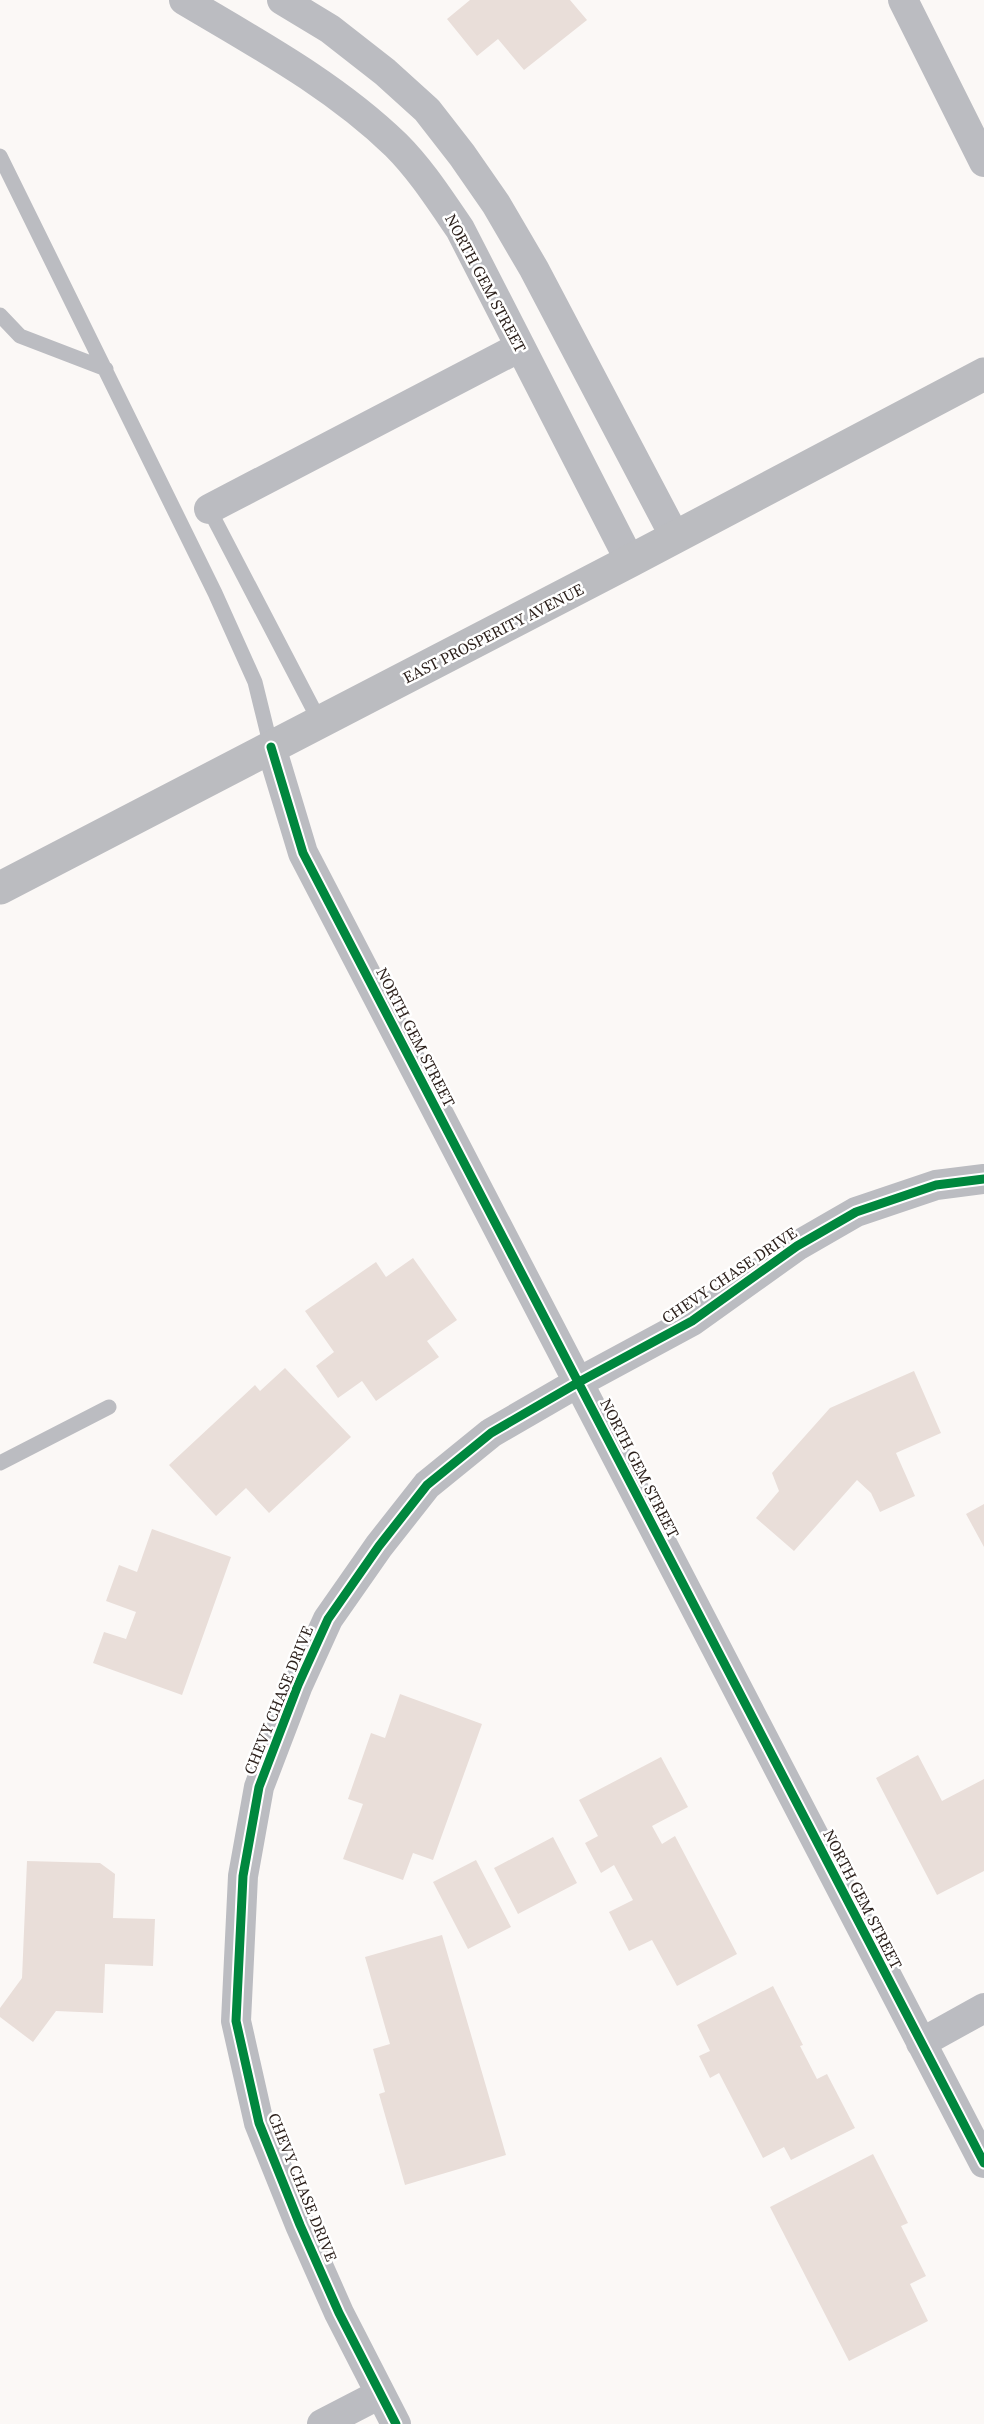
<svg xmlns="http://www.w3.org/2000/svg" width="984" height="2424" viewBox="0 0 984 2424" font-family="'Source Serif 4',serif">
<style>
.building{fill:#e9ded9}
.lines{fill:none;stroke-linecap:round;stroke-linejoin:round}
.service{stroke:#bbbcc1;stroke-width:15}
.minor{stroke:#bbbcc1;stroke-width:30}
.secondary{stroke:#bbbcc0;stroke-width:33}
.cycleway-casing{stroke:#fff;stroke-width:13}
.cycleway{stroke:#00873e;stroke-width:9}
.labels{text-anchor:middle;stroke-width:5;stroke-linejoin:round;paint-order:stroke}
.street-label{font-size:16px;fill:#2b1f1a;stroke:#fff}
</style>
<rect width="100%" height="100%" fill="#fbf8f6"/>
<path class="building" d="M470 0H570L587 20 524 70 498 39 477 56 447 19Z
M413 1258 457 1320 427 1341 439 1357 376 1401 362 1381 338 1398 316 1366 334 1352 305 1311 376 1262 386 1277Z
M285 1368 351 1437 269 1513 246 1488 216 1516 169 1465 255 1385 260 1391Z
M914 1371 941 1433 896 1453 915 1496 880 1512 871 1493 857 1480 794 1551 756 1518 779 1491 772 1473 830 1408Z
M984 1504V1547L966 1514Z
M152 1529 231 1557 182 1695 93 1663 104 1632 126 1639 136 1612 106 1601 119 1565 137 1572Z
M400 1694 482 1724 433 1860 413 1853 403 1880 343 1859 363 1804 348 1799 371 1733 385 1738Z
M918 1755 942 1801 984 1779V1871L937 1895 876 1778Z
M661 1757 688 1807 652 1826 662 1844 675 1836 737 1954 677 1986 652 1940 629 1951 609 1912 633 1900 614 1865 601 1873 585 1843 598 1836 579 1800Z
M553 1837 577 1883 518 1914 494 1868Z
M476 1860 511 1927 468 1949 433 1882Z
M27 1861 100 1863 115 1874 113 1918 155 1919 153 1966 105 1964 103 2013 56 2011 33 2042 0 2017V2008L22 1978Z
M442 1935 506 2155 405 2185 379 2094 385 2092 373 2049 390 2044 365 1957Z
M773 1986 803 2045 800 2046 817 2079 827 2074 855 2128 791 2160 784 2147 763 2158 719 2073 710 2078 699 2056 710 2051 697 2025Z
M873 2154 908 2223 901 2226 926 2276 910 2284 928 2321 849 2361 770 2207Z"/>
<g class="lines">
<path class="service" d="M0 156 215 593 255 682 271 747
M0 315 20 336 106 369
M209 509 320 722
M0 1463 109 1407"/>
<path class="minor" d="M184 0C258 44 334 85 396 145 421 170 440 200 460 229L630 561
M282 0 330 29 385 72 427 110 462 155 496 204 534 269 675 537
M903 0 984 162
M209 509 520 347
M271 747 303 853 984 2163
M921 2043 984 2008
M322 2424 380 2394
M396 2424 339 2313 300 2225 259 2123 236 2021 243 1876 259 1787 298 1685 328 1619 379 1546 427 1485 491 1433 579 1382 692 1321 797 1246 856 1212 936 1185 984 1179"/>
<path class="secondary" d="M0 888 630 561 984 374"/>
<g class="cycleway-casing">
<path id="cycleway" d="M271 747 303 853 984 2163
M396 2424 339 2313 300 2225 259 2123 236 2021 243 1876 259 1787 298 1685 328 1619 379 1546 427 1485 491 1433 579 1382 692 1321 797 1246 856 1212 936 1185 984 1179"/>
</g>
<use href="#cycleway" class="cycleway"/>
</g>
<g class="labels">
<g class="street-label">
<text transform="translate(486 283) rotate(62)" y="6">NORTH GEM STREET</text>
<text transform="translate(493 633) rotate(-27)" y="6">EAST PROSPERITY AVENUE</text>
<text transform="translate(416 1037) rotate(63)" y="6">NORTH GEM STREET</text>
<text transform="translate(729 1275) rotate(-34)" y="6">CHEVY CHASE DRIVE</text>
<text transform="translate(640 1468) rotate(63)" y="6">NORTH GEM STREET</text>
<text transform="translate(278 1700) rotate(-68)" y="6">CHEVY CHASE DRIVE</text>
<text transform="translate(863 1899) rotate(63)" y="6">NORTH GEM STREET</text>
<text transform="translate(303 2187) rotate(68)" y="6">CHEVY CHASE DRIVE</text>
</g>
</g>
</svg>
